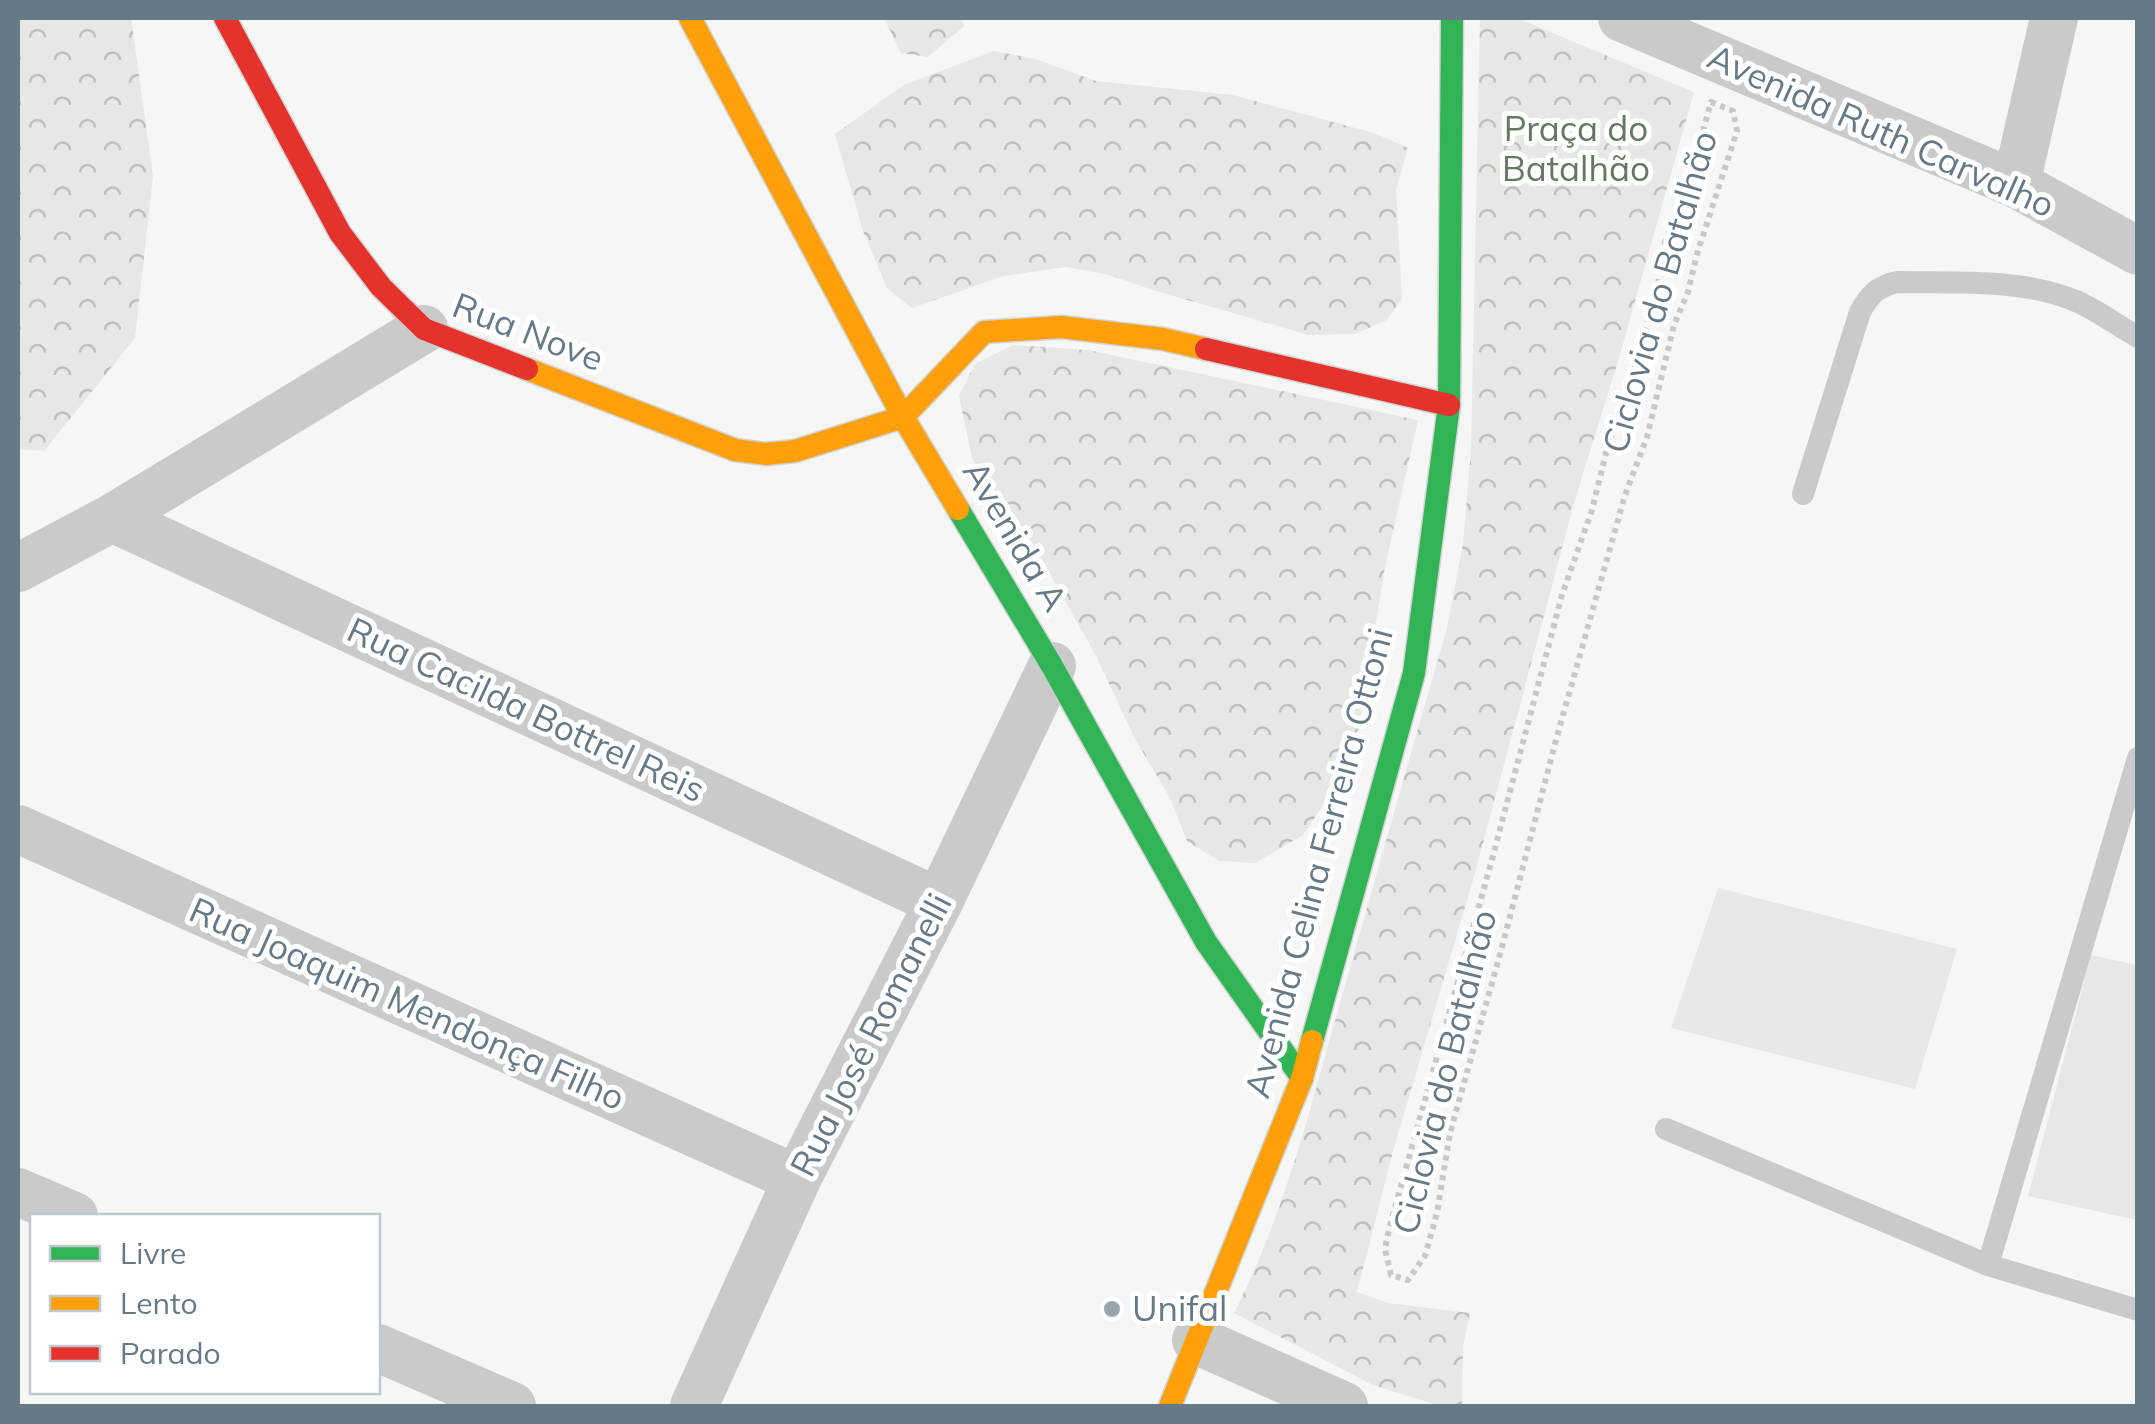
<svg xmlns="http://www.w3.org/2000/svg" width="2155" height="1424" viewBox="0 0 2155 1424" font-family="Mulish,sans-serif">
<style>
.forest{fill:url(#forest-crowns)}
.pitch{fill:#e5e8e3}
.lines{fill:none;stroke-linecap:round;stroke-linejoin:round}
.fast-casing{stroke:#d2d3d3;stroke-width:25}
.slow-casing{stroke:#d2d3d3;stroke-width:25}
.jam-casing{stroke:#d2d3d3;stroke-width:25}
.path{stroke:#c7c8c9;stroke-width:6;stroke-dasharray:5 5;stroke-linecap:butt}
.lane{stroke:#c9cbcb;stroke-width:22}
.street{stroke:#c9cbcb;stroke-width:48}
.fast{stroke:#30b455;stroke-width:22}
.slow{stroke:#ff9f0a;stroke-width:22}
.jam{stroke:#e5322d;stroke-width:22}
.poi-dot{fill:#99a5ac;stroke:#fff;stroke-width:4}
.labels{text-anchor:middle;stroke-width:10;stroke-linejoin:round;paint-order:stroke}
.park-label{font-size:35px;fill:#667762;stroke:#fff}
.street-label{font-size:35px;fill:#677985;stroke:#fff}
.poi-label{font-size:35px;fill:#677985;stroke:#fff;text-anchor:start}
</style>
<defs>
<pattern id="forest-crowns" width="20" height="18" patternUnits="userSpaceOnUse" patternTransform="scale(2.5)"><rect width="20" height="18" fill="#e5e8e3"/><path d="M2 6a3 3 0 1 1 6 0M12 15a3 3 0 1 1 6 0" fill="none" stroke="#bdc1be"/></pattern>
</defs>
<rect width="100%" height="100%" fill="#f6f6f5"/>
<path class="forest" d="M18 18H131L153 176 135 338 44 451 18 449Z
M884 18H961L964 26 928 57 901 53Z
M1480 18H1517L1694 92 1619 358 1576 496 1473 880 1393 1151 1357 1292 1388 1303 1470 1313 1463 1346 1462 1406H1441L1373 1385 1234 1313C1283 1218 1309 1113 1338 1010 1374 883 1410 756 1447 628L1463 544 1471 450Z
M994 51 1035 59 1096 81 1233 95 1374 133 1408 148 1396 190 1402 299 1387 320 1355 334 1309 335 1153 290 1109 275 1066 267 1003 276 912 308 887 288 863 231 835 134 904 85Z
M1013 345 1088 350 1418 420 1385 567 1353 761 1303 835 1255 863 1219 861 1187 841 1170 798 1135 739 1096 656 1034 545 990 489 972 458 959 396 975 364Z"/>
<path class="pitch" d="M1718 888 1957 949 1915 1089 1671 1028Z
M2091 955 2137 965V1220L2028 1196Z"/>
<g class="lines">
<g class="fast-casing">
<path id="fast" d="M958 509 1052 666 1206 942 1302 1078
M1312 1041 1414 673 1449 405 1452 18"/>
</g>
<g class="slow-casing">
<path id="slow" d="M690 18 903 417 958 509
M527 369 735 450 766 454 795 451 903 417 984 332 1061 327 1163 339 1206 349
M1170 1406 1302 1078 1312 1041"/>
</g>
<g class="jam-casing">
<path id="jam" d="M225 18 340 233 381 287 424 329 527 369
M1206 349 1449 405"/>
</g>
<path class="path" d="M1711 102 1733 111 1737 131 1697 254 1688 292 1674 325 1647 437 1625 495 1556 740 1502 947 1450 1133 1437 1213 1425 1256 1408 1280 1391 1275 1385 1249 1389 1229 1491 863 1562 595 1592 510 1608 445 1633 374 1659 279 1665 242 1685 197Z"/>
<path class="lane" d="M1803 494 1860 312C1870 294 1877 287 1897 282 1955 283 2021 278 2076 301 2097 310 2118 326 2138 337
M1666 1129 1988 1265 2138 1310
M1988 1265 2138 758"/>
<path class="street" d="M1622 18 2016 184 2138 251
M2016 184 2054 18
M112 518 939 902
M18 568 112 518 424 329
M18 829 797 1179
M18 1192 74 1216
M1196 1340 1344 1406
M378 1348 512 1406
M694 1406 797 1179 939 902 1052 666"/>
<use href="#fast" class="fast"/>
<use href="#slow" class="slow"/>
<use href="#jam" class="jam"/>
</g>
<circle class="poi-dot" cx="1112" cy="1309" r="10"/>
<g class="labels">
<g class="park-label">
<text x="1576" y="141">Praça do<tspan x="1576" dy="40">Batalhão</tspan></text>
</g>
<g class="street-label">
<text transform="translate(1881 131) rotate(24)" y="12">Avenida Ruth Carvalho</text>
<text transform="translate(1660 292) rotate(-74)" y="12">Ciclovia do Batalhão</text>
<text transform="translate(528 332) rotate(21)" y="12">Rua Nove</text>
<text transform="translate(1015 536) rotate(59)" y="12">Avenida A</text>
<text transform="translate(526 710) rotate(25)" y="12">Rua Cacilda Bottrel Reis</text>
<text transform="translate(1319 863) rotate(-75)" y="12">Avenida Celina Ferreira Ottoni</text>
<text transform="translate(407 1004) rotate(24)" y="12">Rua Joaquim Mendonça Filho</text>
<text transform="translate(871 1035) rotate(-63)" y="12">Rua José Romanelli</text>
<text transform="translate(1445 1072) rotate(-76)" y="12">Ciclovia do Batalhão</text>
</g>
<g class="poi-label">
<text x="1132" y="1321">Unifal</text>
</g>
</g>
<rect width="2155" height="1424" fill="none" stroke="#677985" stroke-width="40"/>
<rect x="30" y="1214" width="350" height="180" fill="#ffffff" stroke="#c2c9ce" stroke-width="2.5"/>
<rect x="50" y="1246" width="50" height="15" fill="#30b455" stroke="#c2c9ce" stroke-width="2.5"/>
<text x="120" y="1264" font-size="30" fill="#677985">Livre</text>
<rect x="50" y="1296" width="50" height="15" fill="#ff9f0a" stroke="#c2c9ce" stroke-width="2.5"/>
<text x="120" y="1314" font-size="30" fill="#677985">Lento</text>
<rect x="50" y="1346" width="50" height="15" fill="#e5322d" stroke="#c2c9ce" stroke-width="2.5"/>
<text x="120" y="1364" font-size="30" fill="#677985">Parado</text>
</svg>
